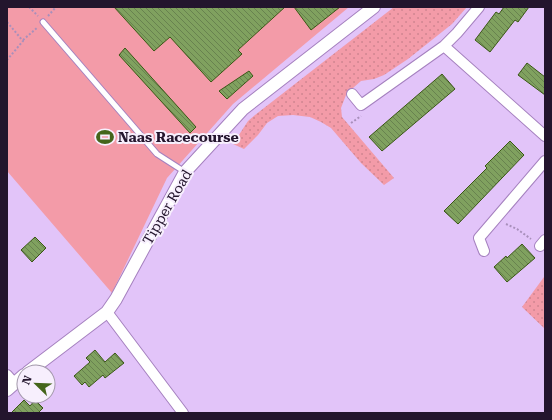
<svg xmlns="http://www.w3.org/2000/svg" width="552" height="420" viewBox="0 0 552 420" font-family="'Roboto Serif',serif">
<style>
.green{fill:#f39ba8}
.park{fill:url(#park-dots)}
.building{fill:url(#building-back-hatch);stroke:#3a5715}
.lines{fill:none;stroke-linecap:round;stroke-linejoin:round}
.service-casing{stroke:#a581bf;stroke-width:7}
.minor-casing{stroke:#a581bf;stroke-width:12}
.tertiary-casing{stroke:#a581bf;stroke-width:14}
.path{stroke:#a88fbb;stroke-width:2;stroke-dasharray:2 2;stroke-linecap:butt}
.service{stroke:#fff;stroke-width:5}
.minor{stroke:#fff;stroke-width:10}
.tertiary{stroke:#fff;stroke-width:12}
.labels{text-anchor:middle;stroke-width:4;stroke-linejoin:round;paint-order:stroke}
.poi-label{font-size:14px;font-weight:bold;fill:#23152d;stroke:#f7effd;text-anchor:start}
.street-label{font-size:14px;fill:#23152d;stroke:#f7effd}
</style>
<defs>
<pattern id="park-dots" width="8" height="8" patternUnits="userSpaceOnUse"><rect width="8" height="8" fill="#f39ba8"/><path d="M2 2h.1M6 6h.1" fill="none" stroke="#d08591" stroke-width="1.8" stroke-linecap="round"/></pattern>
<pattern id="building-back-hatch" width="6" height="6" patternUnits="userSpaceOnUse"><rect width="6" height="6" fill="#80a15f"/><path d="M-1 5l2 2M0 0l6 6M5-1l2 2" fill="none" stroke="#68824f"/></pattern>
</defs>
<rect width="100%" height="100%" fill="#e2c4f9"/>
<path class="green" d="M7 7H349L233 104 167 178 112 293 7 171Z"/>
<path class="park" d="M394 7H467L452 24 408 59 384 75 374 79 361 81 353 88 346 95 341 108 342 117 394 178 384 185 361 163 331 128 321 122 310 117 293 115 278 116 267 123 258 135 244 149 233 144 248 121 255 115Z
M544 277H545V329L522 307Z"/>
<path class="building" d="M114 7H285L238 50 242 54 211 82 170 37 154 51Z
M294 7H340L311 30Z
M504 7H529L518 22 515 20 490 52 475 40 496 12 499 14Z
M125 48 196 127 190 133 119 55Z
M527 63 545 77V95L518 75Z
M249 71 253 76 227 99 219 91Z
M442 74 455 89 382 151 369 137Z
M510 141 524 155 458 224 444 211 487 168 485 166Z
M35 237 46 248 32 262 21 250Z
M522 244 535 258 507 282 494 267 506 256 507 258Z
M95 350 105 362 115 353 124 363 105 378 103 375 89 387 85 382 82 385 74 376 90 362 86 358Z
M24 400 30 406 35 400 43 408 38 413H11Z"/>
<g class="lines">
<g class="service-casing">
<path id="service" d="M43 22 157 154 185 172"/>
</g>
<g class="minor-casing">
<path id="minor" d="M444 46 545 136
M352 94 361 105 444 46 457 33 479 7
M540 246 545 240
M484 251 479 238 545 161
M107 312 183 413
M7 375 14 383"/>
</g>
<g class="tertiary-casing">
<path id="tertiary" d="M28 372 107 312 116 299 185 172 243 109 374 7
M7 390 24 375"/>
</g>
<path class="path" d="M29 7 38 16
M48 16 56 7
M7 22 23 41 7 60
M23 40 38 27
M351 123 361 116
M506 224 517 229 531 239"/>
<use href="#service" class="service"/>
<use href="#minor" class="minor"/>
<use href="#tertiary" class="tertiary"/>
</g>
<defs>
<g id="stadium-bare" transform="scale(1.38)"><path d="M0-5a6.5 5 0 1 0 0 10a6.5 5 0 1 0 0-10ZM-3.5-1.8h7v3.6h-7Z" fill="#44651b" stroke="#f7effd" stroke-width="2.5" paint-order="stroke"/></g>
</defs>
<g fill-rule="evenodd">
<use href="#stadium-bare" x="105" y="137"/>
</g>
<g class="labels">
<g class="poi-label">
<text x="118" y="142">Naas Racecourse</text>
</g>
<g class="street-label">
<text transform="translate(167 207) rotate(-60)" y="5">Tipper Road</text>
</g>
</g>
<rect width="552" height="420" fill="none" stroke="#23152d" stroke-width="16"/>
<g transform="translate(36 384) rotate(293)"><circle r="19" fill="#f7effd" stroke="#a298aa"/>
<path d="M0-3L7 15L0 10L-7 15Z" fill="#44651b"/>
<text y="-6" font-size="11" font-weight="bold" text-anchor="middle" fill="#23152d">N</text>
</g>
</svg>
